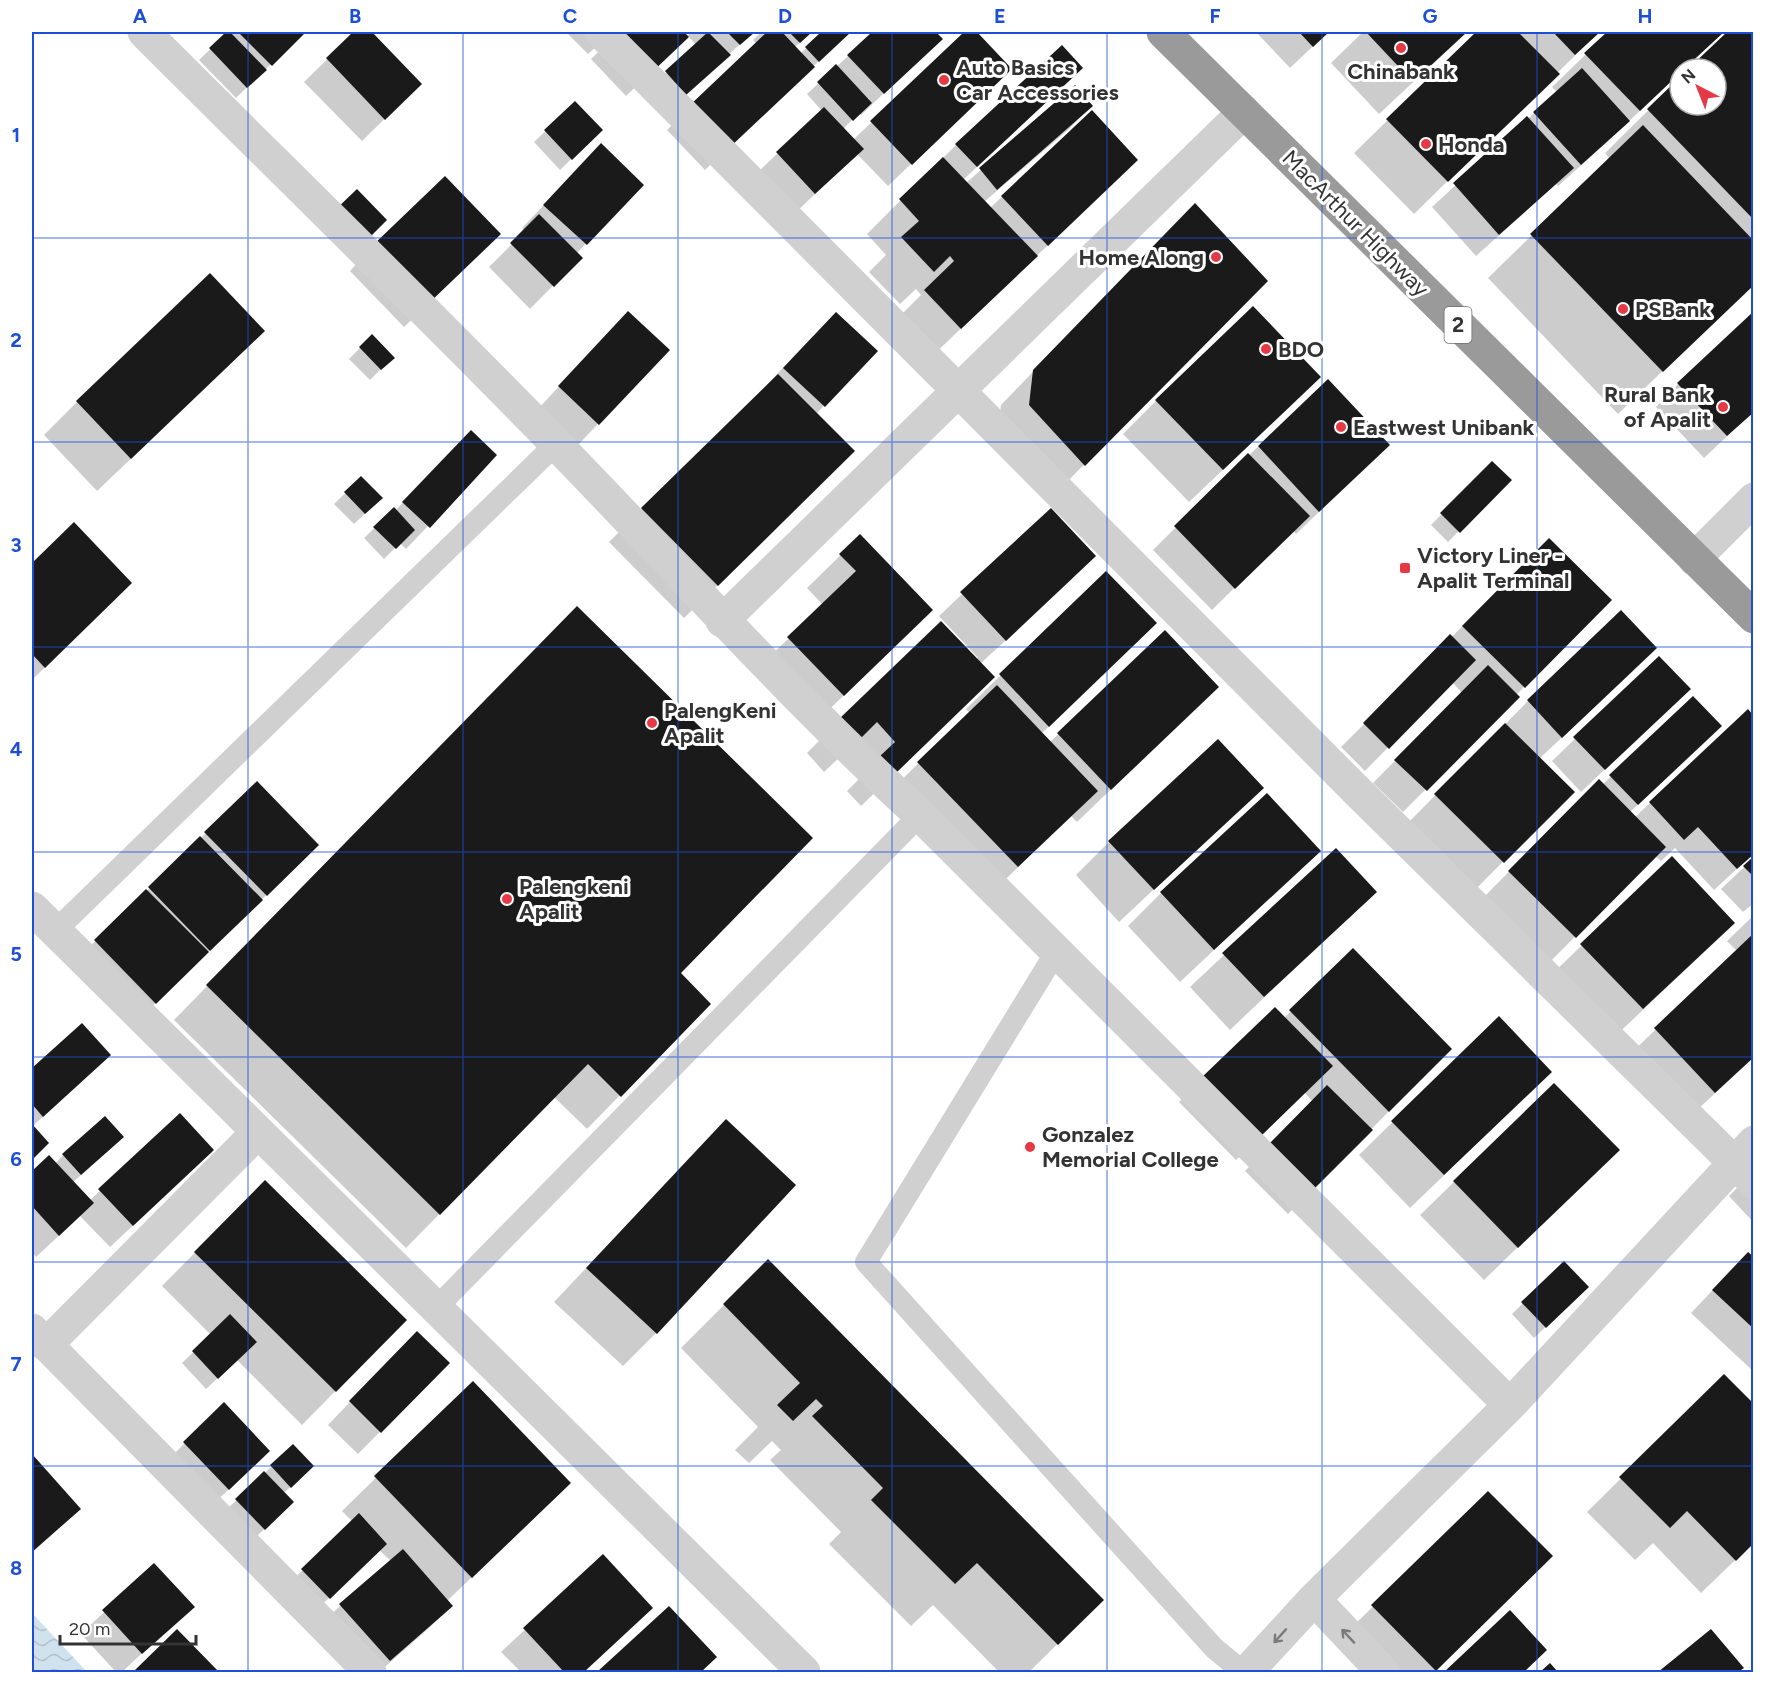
<svg xmlns="http://www.w3.org/2000/svg" width="1785" height="1704" viewBox="0 0 1785 1704" font-family="Figtree,sans-serif">
<style>
.water{fill:url(#water-waves)}
.shadow{fill:#0003}
.building{fill:#1a1a1a}
.lines{fill:none;stroke-linecap:round;stroke-linejoin:round}
.lane{stroke:#d0d0d0;stroke-width:22}
.street{stroke:#d0d0d0;stroke-width:33}
.highway{stroke:#9a9a9a;stroke-width:33}
.oneway{stroke:#7a7a7a}
.grid{fill:none;stroke:#1d4ed8;stroke-width:1.5;stroke-opacity:0.55}
.poi-dot{fill:#e63946;stroke:#fff;stroke-width:2}
.labels{text-anchor:middle;stroke-width:6;stroke-linejoin:round;paint-order:stroke}
.shield{fill:#fff;stroke:#707070;stroke-width:1.5}
.shield-label{font-size:21px;font-weight:bold;fill:#333}
.poi-label{font-size:22px;font-weight:bold;fill:#333;stroke:#fff;text-anchor:start}
.street-label{font-size:22px;fill:#333;stroke:#fff}
.neatline{fill:none;stroke:#1d4ed8;stroke-width:2}
.grid-label{font-size:20px;text-anchor:middle;font-weight:bold;fill:#1d4ed8}
</style>
<defs>
<pattern id="water-waves" width="16" height="10" patternUnits="userSpaceOnUse" patternTransform="scale(1.5)"><rect width="16" height="10" fill="#cfe2ee"/><path d="M0 5q4-4 8 0t8 0" fill="none" stroke="#b2c2cd"/></pattern>
</defs>
<rect width="100%" height="100%" fill="#fff"/>
<path class="water" d="M32 1613 87 1672H32Z"/>
<path class="shadow" d="M228 32H304L236 98 199 60Z
M355 32H370L420 84 362 141 304 82Z
M566 32H612L588 54Z
M619 32H682L687 36 691 32H753L675 105 655 83 696 45 688 36 626 96 591 59Z
M761 32H812L795 47 800 54 823 32H849L705 170 667 130 757 44 753 40Z
M874 32H934L941 39 861 115 859 113 843 129 853 140 966 32H975L1010 69 888 186 857 154 792 216 754 176 822 111 807 94Z
M1256 32H1328L1290 68Z
M1363 32H1467L1379 114 1331 63Z
M1478 32H1599L1414 214 1354 153Z
M1609 32H1722L1684 69H1680V73L1606 143 1558 186 1556 184 1476 256 1432 207 1557 92 1552 87Z
M1729 32H1754V283L1618 414 1488 278 1610 159 1605 153 1680 79V105H1716V69H1690Z
M1075 87 1091 106 1069 129 984 202 990 208 1092 112 1114 182 927 361 892 324 921 295 916 289 900 304 869 272 886 255 867 234 956 145 1059 90 963 180 966 183Z
M575 103 601 130 560 170 534 142Z
M579 168 642 185 576 254 580 258 530 309 489 267 525 231 522 228Z
M1162 238 1266 281 1051 498 996 439 1001 405Z
M372 248 476 256 404 327 350 271Z
M372 336 392 358 370 380 349 359Z
M606 336 668 350 576 447 537 410Z
M813 336 876 351 816 414 820 485 684 618 609 542 761 391Z
M230 364 97 491 44 435 77 402Z
M1328 381 1366 467 1296 534 1293 530 1212 610 1153 550 1248 456Z
M1678 384 1754 411 1704 458 1656 407Z
M1156 401 1286 410 1189 502 1123 434Z
M448 454 495 456 406 549 400 543 384 559 364 538 393 510 395 511Z
M1492 463 1510 480 1448 542 1431 525Z
M361 478 381 498 354 524 334 504Z
M1051 510 1072 579 980 664 960 710 861 806 847 791 862 776 842 755 824 772 807 753 840 720 978 658 939 616Z
M74 524 130 583 32 680V566Z
M860 536 898 643 810 728 755 671 823 605 807 588Z
M1549 540 1610 600 1516 695 1518 697 1403 812 1373 783 1462 693 1452 682 1365 771 1341 747Z
M1106 573 1155 623 1041 734 1049 743 1165 632 1183 720 1077 822 1071 816 984 900 885 796 970 713 966 709Z
M1621 612 1633 671 1539 759 1572 792 1470 895 1402 829 1528 701Z
M544 642 679 973 620 1095 587 1129 554 1097 406 1248 174 1020Z
M1659 658 1689 689 1581 792 1552 761Z
M1693 698 1697 748 1630 812 1635 817 1748 712 1754 853 1714 890 1675 848 1661 861 1655 856 1542 970 1476 905 1599 781 1602 785Z
M257 783 295 867 133 1025 73 963Z
M1262 788 1119 922 1076 875 1109 842Z
M1336 850 1375 892 1230 1030 1190 987Z
M1319 851 1180 982 1128 926 1161 893Z
M1672 858 1700 956 1609 1042 1548 978Z
M1754 858V903L1743 912 1721 889Z
M1754 915V1057L1681 1125 1622 1062 1737 951 1727 941Z
M1353 950 1450 1049 1288 1214 1245 1171 1313 1102 1304 1092 1236 1160 1179 1102 1201 1080 1284 1018Z
M1499 1018 1517 1105 1410 1208 1359 1155Z
M82 1025 109 1055 32 1127 47 1143 32 1158V1070Z
M1554 1085 1584 1183 1484 1280 1420 1215Z
M180 1115 190 1172 110 1247 80 1216 36 1257 32 1252V1173L49 1157 55 1164 63 1155 111 1148 72 1183 89 1201Z
M693 1155 656 1333 623 1366 554 1302Z
M1754 1171V1223L1729 1196Z
M265 1182 405 1320 302 1425 237 1360 206 1389 182 1363 211 1335 162 1286Z
M1754 1259V1372L1691 1313 1726 1276Z
M768 1261 1102 1600 1029 1672H999L933 1605 911 1626 829 1544 841 1532 770 1460 781 1450 772 1441 749 1463 735 1450 758 1427 681 1348Z
M1564 1263 1587 1287 1534 1338 1512 1314Z
M395 1355 448 1363 358 1454 328 1425Z
M1724 1376 1754 1542 1701 1593 1653 1543 1635 1560 1587 1512Z
M473 1383 536 1516 447 1601 451 1606 429 1628 379 1672 318 1627 341 1605 391 1561 379 1550 306 1620 280 1592 353 1522 342 1511Z
M224 1404 246 1473 206 1511 162 1466Z
M293 1446 312 1466 284 1493 292 1502 253 1540 225 1511Z
M32 1456 79 1509 32 1553Z
M1488 1493 1517 1590 1433 1672H1372L1339 1640Z
M603 1556 628 1631 584 1672H521L501 1652Z
M154 1565 192 1607 122 1672H116L81 1634Z
M669 1608 715 1657 700 1672H599Z
M1510 1612 1545 1650 1523 1672H1446Z
M1711 1631 1742 1668 1737 1672H1661Z
M177 1632 217 1672H135Z"/>
<path class="building" d="M226 32H230L267 70 247 88 209 48Z
M238 32H306L272 66Z
M353 32H372L422 84 385 120 326 58Z
M617 32H684L689 37 649 75Z
M708 32 731 55 686 95 665 71Z
M727 32H755L740 45Z
M767 32H782L815 67 728 149 688 107Z
M789 32H812L800 43Z
M821 32H851L819 62 805 47Z
M872 32H936L943 39 884 94 847 55Z
M964 32H977L1012 69 912 165 870 121Z
M1299 32H1329L1313 47Z
M1366 32H1467L1413 82Z
M1476 32H1518L1560 74 1448 182 1386 119Z
M1553 32H1600L1575 55Z
M1607 32H1724L1684 69H1680V73L1640 111 1584 53Z
M1727 32H1754V220L1647 109 1680 77V105H1716V69H1688Z
M1062 45 1083 68 977 167 955 144Z
M836 64 872 103 853 121 817 82Z
M1582 68 1630 121 1581 165 1533 112Z
M1075 85 1093 106 997 190 979 168Z
M575 101 603 130 572 160 544 130Z
M824 107 864 149 815 194 776 152Z
M1092 110 1138 160 1048 246 1001 196Z
M1527 116 1574 168 1499 235 1453 183Z
M1643 125 1754 241V285L1663 372 1530 234Z
M601 143 644 185 587 245 543 205Z
M943 157 1038 256 961 329 924 290 954 261 950 256 934 272 901 237 919 221 899 199Z
M445 176 501 234 427 305 371 247Z
M357 189 387 220 364 243 333 212Z
M1195 203 1268 281 1085 466 1029 405 1033 370Z
M539 214 583 258 554 287 510 243Z
M210 273 265 331 131 459 76 401Z
M1253 306 1321 377 1223 470 1155 400Z
M628 311 670 350 599 425 558 386Z
M1754 311V412L1727 436 1677 383Z
M836 312 878 351 825 407 783 368Z
M372 334 395 358 381 370 359 347Z
M778 374 855 451 718 586 641 508Z
M1328 379 1390 445 1319 512 1258 446Z
M471 430 497 455 430 528 402 502Z
M1248 453 1310 516 1235 589 1174 526Z
M1492 461 1512 480 1460 533 1440 513Z
M361 476 383 498 365 514 344 492Z
M394 507 415 530 396 549 373 527Z
M1051 508 1096 556 1006 641 960 592Z
M74 522 132 583 45 668 32 654V563Z
M860 534 933 610 844 696 787 637 856 571 839 554Z
M1549 538 1612 600 1525 688 1462 626Z
M1106 571 1157 623 1049 727 999 674Z
M577 606 813 838 681 973 711 1004 621 1097 588 1064 440 1215 206 985Z
M1621 610 1657 648 1562 738 1527 700Z
M941 621 995 677 895 774 879 757 895 742 877 722 859 740 839 719Z
M1165 630 1219 687 1111 790 1057 733Z
M1450 634 1476 660 1389 749 1363 723Z
M1659 656 1691 689 1605 770 1573 737Z
M1488 665 1520 697 1427 791 1394 760Z
M997 685 1098 791 1018 867 917 762Z
M1693 696 1722 726 1638 805 1609 775Z
M1748 709 1754 716V854L1737 869 1698 827 1684 840 1649 802Z
M1505 723 1575 792 1504 863 1434 794Z
M1218 739 1264 788 1154 890 1108 841Z
M1599 779 1666 847 1576 938 1508 871Z
M257 781 319 845 267 896 204 832Z
M1267 793 1321 851 1214 950 1160 892Z
M200 836 263 900 210 951 148 887Z
M1336 848 1377 892 1264 997 1222 953Z
M1672 856 1735 923 1643 1009 1580 944Z
M1754 856V877L1743 866Z
M146 889 209 952 156 1004 94 940Z
M1754 933V1057L1715 1093 1654 1028Z
M1353 948 1452 1049 1389 1112 1289 1010Z
M1275 1007 1333 1066 1259 1138 1200 1079Z
M1499 1016 1552 1072 1444 1175 1391 1121Z
M82 1023 111 1055 43 1117 32 1104V1068Z
M1554 1083 1620 1150 1518 1248 1453 1181Z
M1327 1085 1373 1130 1311 1192 1266 1147Z
M180 1113 214 1150 133 1226 98 1189Z
M105 1116 124 1137 81 1175 62 1154Z
M726 1119 796 1185 657 1334 586 1268Z
M32 1124 49 1143 32 1160Z
M49 1155 94 1203 59 1236 32 1206V1171Z
M265 1180 407 1320 336 1392 194 1252Z
M1748 1252 1754 1257V1329L1712 1290Z
M768 1259 1104 1600 1058 1645 977 1563 955 1584 871 1500 883 1488 812 1416 823 1406 816 1399 793 1421 777 1405 800 1383 723 1304Z
M1564 1261 1589 1287 1546 1328 1521 1302Z
M230 1314 257 1342 218 1379 192 1351Z
M417 1331 450 1363 381 1433 349 1401Z
M1724 1374 1754 1404V1543L1736 1561 1687 1511 1670 1528 1619 1477Z
M473 1381 571 1483 472 1578 374 1476Z
M224 1402 270 1451 229 1490 183 1442Z
M293 1444 314 1466 291 1488 270 1465Z
M32 1454 81 1509 32 1552Z
M264 1471 294 1502 265 1530 235 1499Z
M1488 1491 1553 1556 1436 1671 1371 1605Z
M359 1513 387 1544 330 1599 301 1569Z
M403 1549 453 1606 390 1661 339 1604Z
M603 1554 653 1608 584 1672H564L523 1628Z
M154 1563 195 1607 142 1654 102 1610Z
M669 1606 717 1657 701 1672H597Z
M1510 1610 1547 1650 1524 1672H1444Z
M177 1629 219 1672H136L134 1671Z
M1711 1629 1744 1668 1738 1672H1658Z
M1550 1663 1558 1672H1540Z"/>
<g class="lines">
<path class="lane" d="M54 932 556 444
M1056 952 866 1262 1214 1648 1243 1672
M435 1309 920 815"/>
<path class="street" d="M144 32C281 169 420 304 555 443 677 568 791 697 920 815L1510 1405
M601 32 1359 793 1754 1182
M1694 559 1754 499
M722 621 1244 112
M32 908 804 1672
M32 1330 370 1672
M46 1345 257 1133
M1314 1599 1383 1672
M1247 1672 1314 1599 1510 1405 1754 1142"/>
<path class="highway" d="M1163 32 1754 617"/>
</g>
<defs><path id="oneway-shaft" d="M-6 0H5M1.5-3L5.5 0L1.5 3" fill="none" stroke-width="1.6" stroke-linecap="round" stroke-linejoin="round" transform="scale(1.5)"/></defs>
<g class="oneway">
<use href="#oneway-shaft" transform="translate(1280 1636) rotate(132)"/>
<use href="#oneway-shaft" transform="translate(1348 1636) rotate(-133)"/>
</g>
<path class="grid" d="M248 32V1672M463 32V1672M678 32V1672M892 32V1672M1107 32V1672M1322 32V1672M1537 32V1672M32 238H1754M32 442H1754M32 647H1754M32 852H1754M32 1057H1754M32 1262H1754M32 1466H1754"/>
<g class="poi-dot">
<circle cx="1401" cy="48" r="6"/>
<circle cx="944" cy="80" r="6"/>
<circle cx="1426" cy="144" r="6"/>
<circle cx="1216" cy="257" r="6"/>
<circle cx="1623" cy="309" r="6"/>
<circle cx="1266" cy="349" r="6"/>
<circle cx="1723" cy="407" r="6"/>
<circle cx="1341" cy="427" r="6"/>
<rect x="1399" y="562" width="12" height="12" rx="3"/>
<circle cx="652" cy="723" r="6"/>
<circle cx="507" cy="899" r="6"/>
<circle cx="1030" cy="1147" r="6"/>
</g>
<g class="labels">
<rect class="shield" x="1444.5" y="307" width="27" height="36" rx="4.5"/>
<g class="shield-label">
<text x="1458" y="332">2</text>
</g>
<g class="poi-label">
<text x="956" y="75">Auto Basics<tspan x="956" dy="25">Car Accessories</tspan></text>
<text x="1401" y="79" text-anchor="middle">Chinabank</text>
<text x="1438" y="152">Honda</text>
<text x="1204" y="265" text-anchor="end">Home Along</text>
<text x="1635" y="317">PSBank</text>
<text x="1278" y="357">BDO</text>
<text x="1711" y="402" text-anchor="end">Rural Bank<tspan x="1711" dy="25">of Apalit</tspan></text>
<text x="1353" y="435">Eastwest Unibank</text>
<text x="1417" y="563">Victory Liner -<tspan x="1417" dy="25">Apalit Terminal</tspan></text>
<text x="664" y="718">PalengKeni<tspan x="664" dy="25">Apalit</tspan></text>
<text x="519" y="894">Palengkeni<tspan x="519" dy="25">Apalit</tspan></text>
<text x="1042" y="1142">Gonzalez<tspan x="1042" dy="25">Memorial College</tspan></text>
</g>
<g class="street-label">
<text transform="translate(1356 223) rotate(45)" y="8">MacArthur Highway</text>
</g>
</g>
<rect width="1785" height="1704" fill="none" stroke="#ffffff" stroke-width="66"/>
<g transform="translate(1698 87) rotate(318)"><circle r="28" fill="#ffffff" stroke="#adadad" stroke-width="1.5"/>
<path d="M0-4.5L10 22L0 15L-10 22Z" fill="#e63946"/>
<text y="-9" font-size="16" font-weight="bold" text-anchor="middle" fill="#333333">N</text>
</g>
<path d="M60 1635v9h136v-9" fill="none" stroke="#333333" stroke-width="3"/>
<text x="69" y="1635" font-size="18" fill="#333333" stroke="#ffffff" stroke-width="4.5" paint-order="stroke">20 m</text>
<rect x="33" y="33" width="1719" height="1638" class="neatline"/>
<g class="grid-label">
<text x="140" y="23">A</text>
<text x="355" y="23">B</text>
<text x="570" y="23">C</text>
<text x="785" y="23">D</text>
<text x="1000" y="23">E</text>
<text x="1215" y="23">F</text>
<text x="1430" y="23">G</text>
<text x="1645" y="23">H</text>
<text x="16" y="142">1</text>
<text x="16" y="347">2</text>
<text x="16" y="552">3</text>
<text x="16" y="756">4</text>
<text x="16" y="961">5</text>
<text x="16" y="1166">6</text>
<text x="16" y="1371">7</text>
<text x="16" y="1575">8</text>
</g>
</svg>
